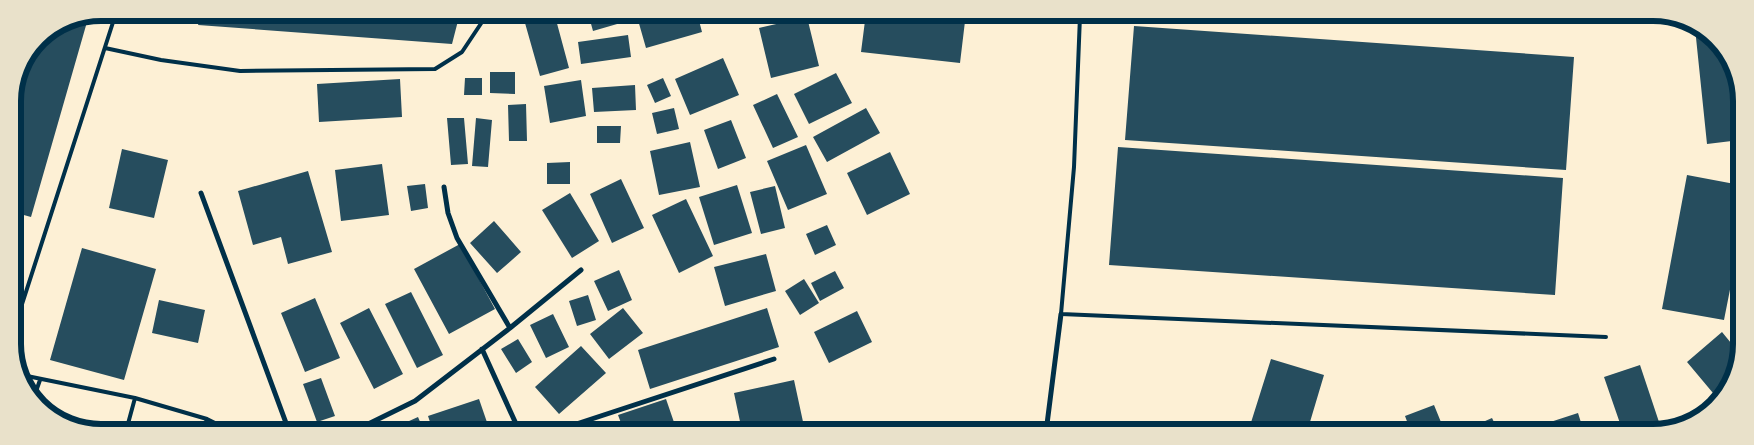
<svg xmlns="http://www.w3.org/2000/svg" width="1754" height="445" viewBox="0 0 1754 445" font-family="'Source Sans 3',sans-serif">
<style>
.building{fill:#264d5e}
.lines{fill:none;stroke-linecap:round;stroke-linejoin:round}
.service{stroke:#003049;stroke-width:4}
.minor{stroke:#003049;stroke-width:5}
.rim{fill:none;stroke:#003049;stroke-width:6}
</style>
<rect width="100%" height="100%" fill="#fdf0d5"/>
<path class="building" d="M202 13H460L452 44 198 25Z
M588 13H622L624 22 593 31Z
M636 13H697L702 32 646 48Z
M725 13H738V14L726 17Z
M866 13H966L960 63 861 52Z
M89 15 31 217 13 212V96L39 38 68 19Z
M555 16 569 68 540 76 525 23Z
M807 17 819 66 771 78 759 28Z
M1134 26 1574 57 1566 170 1125 140Z
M1695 28 1715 38 1740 84V140L1707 144Z
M628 35 631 57 581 64 578 42Z
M723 58 739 95 690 115 675 79Z
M490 72H515V94L490 93Z
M836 73 852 103 809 124 794 94Z
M465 78H482V95H464Z
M663 78 671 96 655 103 647 85Z
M400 79 402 117 319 122 317 84Z
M581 80 586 116 550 123 544 86Z
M635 85 636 110 594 112 592 88Z
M777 94 798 137 773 148 753 105Z
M526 104 527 141H509L508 105Z
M674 108 679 129 657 134 652 113Z
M866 108 880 133 827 162 813 137Z
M447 118H464L468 164 451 165Z
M476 118 492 120 488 167 472 166Z
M731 120 746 158 718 169 704 130Z
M597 126H621L620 143H597Z
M690 142 700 187 659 195 650 151Z
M806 145 827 194 788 210 767 161Z
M1118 147 1563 178 1555 295 1109 265Z
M122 149 168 160 154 218 109 208Z
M890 152 910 194 867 215 847 173Z
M570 162V184H547V163Z
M382 164 389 215 341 221 335 170Z
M308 171 332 252 288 264 281 237 253 245 238 191Z
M1687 175 1740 185V239L1724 320 1662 309Z
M621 179 644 228 612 243 590 194Z
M425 184 428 208 411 211 407 186Z
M737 185 752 233 714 245 699 197Z
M775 186 785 228 761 234 750 192Z
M570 193 599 241 572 258 542 210Z
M686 199 713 256 679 273 652 215Z
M494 221 521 252 497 273 470 243Z
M827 225 836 245 815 255 806 234Z
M460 244 495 309 449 334 414 269Z
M82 248 156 269 124 380 50 360Z
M766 254 776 291 725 306 714 267Z
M619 270 632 300 608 311 594 281Z
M835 271 844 288 820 301 811 283Z
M804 279 819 303 800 315 785 291Z
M411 292 443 355 417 368 385 304Z
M588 295 596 320 577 326 569 301Z
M315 298 340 358 305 372 281 313Z
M159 300 205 310 198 343 152 333Z
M369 308 403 374 374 389 340 323Z
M623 308 643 333 609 359 590 334Z
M767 308 779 347 650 389 638 350Z
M857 311 872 342 829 363 814 332Z
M553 314 569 347 546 358 530 325Z
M1722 332 1740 354V361L1718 399 1687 362Z
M518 339 532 362 516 373 501 349Z
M581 346 606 373 559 414 535 387Z
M1271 359 1324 375 1307 432H1248Z
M1640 365 1662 431 1658 432H1623L1604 377Z
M321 378 335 416 317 422 303 384Z
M794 380 805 431H742L734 393Z
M479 399 490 431H433L428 416Z
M666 399 677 431H624L618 415Z
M1434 405 1445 432H1411L1405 416Z
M1578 413 1584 432H1536L1535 427Z
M418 417 424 431H400L398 426Z
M1492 418 1499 432H1468L1467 429Z
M1397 423 1401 432H1375Z
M600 427 601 431H584V430Z"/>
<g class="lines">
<path class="service" d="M1080 16 1074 167 1061 314 1606 337
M105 48 161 60 240 71 435 69 462 52 488 13
M14 329 116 13
M22 375 135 398 207 419 221 426 227 431
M34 397 40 380
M126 431 135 398
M203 431 207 419"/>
<path class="minor" d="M444 187 448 213 457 238 510 328
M201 193 289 431
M482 349 517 426 524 431
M354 431 415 401 510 328 581 270
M555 431 774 359
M1046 432 1061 314"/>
</g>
<path d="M0 0H1754V445H0ZM101 21H1653A80 80 0 0 1 1733 101V344A80 80 0 0 1 1653 424H101A80 80 0 0 1 21 344V101A80 80 0 0 1 101 21Z" fill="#e9e1ca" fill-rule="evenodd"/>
<path class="rim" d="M101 21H1653A80 80 0 0 1 1733 101V344A80 80 0 0 1 1653 424H101A80 80 0 0 1 21 344V101A80 80 0 0 1 101 21Z"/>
</svg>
